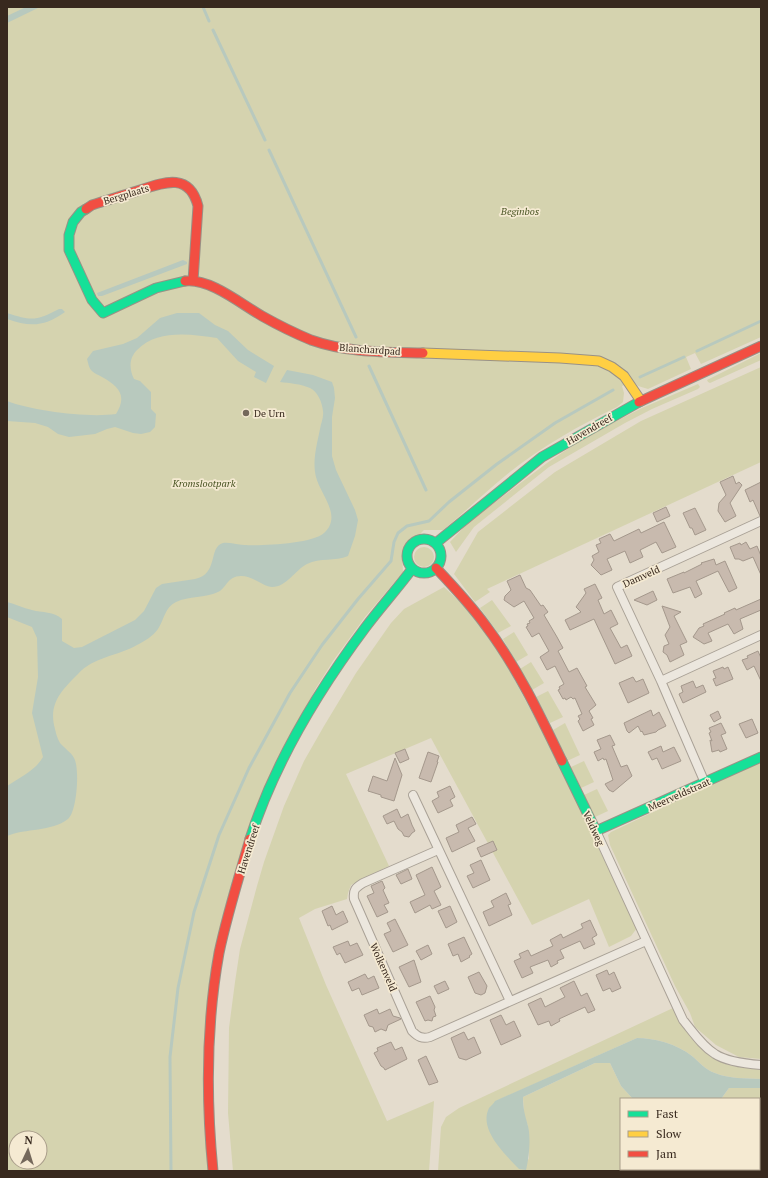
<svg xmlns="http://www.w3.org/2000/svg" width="768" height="1178" viewBox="0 0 768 1178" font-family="'PT Serif',serif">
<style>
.green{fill:#d5d3af;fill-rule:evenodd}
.water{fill:#b8c9be}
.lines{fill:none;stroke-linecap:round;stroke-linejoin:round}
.stream{stroke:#b8c9be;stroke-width:3}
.building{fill:#c8baae;stroke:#a4988c}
.street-casing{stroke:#a9a196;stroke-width:10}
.fast-casing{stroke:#999186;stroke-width:11}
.slow-casing{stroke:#999186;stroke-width:11}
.jam-casing{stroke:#999186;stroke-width:11}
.street{stroke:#ece7de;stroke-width:8}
.fast{stroke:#16e098;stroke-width:9}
.slow{stroke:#ffcf43;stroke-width:9}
.jam{stroke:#f24e42;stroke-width:9}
.poi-dot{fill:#74685b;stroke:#f5ead2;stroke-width:1.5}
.labels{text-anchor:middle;stroke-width:3.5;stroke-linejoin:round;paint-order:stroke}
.street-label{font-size:10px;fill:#38291e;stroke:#f5ead2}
.park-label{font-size:10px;font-style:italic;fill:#4a5524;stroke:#f5ead2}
.poi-label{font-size:10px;fill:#38291e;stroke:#f5ead2;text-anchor:start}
</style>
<rect width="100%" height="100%" fill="#e4dccd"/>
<path class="green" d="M7 7H761V337L701 364 695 353 686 357 691 369 648 389 638 386 633 381 622 386 624 393 623 402 617 407C578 426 539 448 505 476 484 493 464 513 443 530H424L402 552 403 572 365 617 333 661 316 688 283 752 213 962 208 1171H7ZM16 1138H40V1162H16Z
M761 353V360L710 383 708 382 707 380Z
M761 367V462L487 589 490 592 475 602 454 574 478 532 555 472 641 421Z
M698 384 700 387 698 389 652 409 625 423 549 467 474 527 456 552 450 542 469 522 547 463 575 444 607 426 642 408Z
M414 557a10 10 0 1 1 20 0a10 10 0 1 1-20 0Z
M444 587C468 608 489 635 505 663 518 685 529 708 542 730L637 928 631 936 609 947 589 899 532 925 431 738 346 774 389 866 351 885 348 893 347 899 315 909 299 918 326 985 387 1121 434 1101 429 1171H233L228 1113 229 1028 235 982 240 949 257 886 264 862 284 806 304 761 324 726 356 673 391 623 404 609Z
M492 600 511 626 498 633 480 608Z
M514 632 528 655 516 662 503 639Z
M531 662 544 683 532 690 520 669Z
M548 691 563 717 550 723 536 697Z
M565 723 580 755 567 761 553 730Z
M584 761 594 782 581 788 571 767Z
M761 761V1059L739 1057 716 1045 695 1027 690 1013 675 986 610 845 608 835 611 832Z
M597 789 608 811 595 817 584 795Z
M673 1008C685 1034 704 1059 733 1066 742 1068 752 1068 761 1070V1079C746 1078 729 1079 715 1073 706 1070 699 1062 692 1056 677 1044 655 1038 637 1038L496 1101 529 1160 528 1126 524 1115 523 1097 595 1063H610L621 1086 633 1099H621V1169H655L647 1171H438L441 1127 446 1117 459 1108Z
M729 1088H761V1154H759V1099H721Z
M759 1164H761V1171H701L710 1169H759Z"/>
<path class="water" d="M26 7H40L7 23V16Z
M183 260 187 262V264L102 296H98L97 293Z
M59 309H62L65 312C44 327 30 327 7 319V313C32 321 36 321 59 309Z
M177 313H199L215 325 228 331 248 350 274 366 266 383 254 377 256 372 238 361 217 338C191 334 157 329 137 350 129 358 129 369 134 379L140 381 151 392V409L156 414 155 427 150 432 141 434 133 433 115 427 107 429 95 434 69 437 58 434 48 427 35 423 7 421V401C33 411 88 418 116 414 128 395 118 386 102 377 99 375 93 373 91 370 89 368 88 362 87 359L93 351 123 344 137 338 160 318Z
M287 370 313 375 332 382 334 388 335 398 332 417V456L336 470 355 510 358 520 355 536 348 556C335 562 320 557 307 564 295 570 287 587 272 587 264 587 253 576 241 576 227 576 227 588 218 592 205 598 189 596 176 602 165 607 164 620 158 629 153 636 145 641 137 645 118 656 93 657 78 674 61 691 48 704 55 729 56 733 57 738 60 743 64 748 71 752 74 758 80 768 77 812 68 819 51 832 26 828 7 836V786C19 778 36 770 43 757L32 713 38 677 37 638 32 627 7 617V602C15 604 23 608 32 610 42 613 54 611 62 619V641L74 648 82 647 135 620 144 611 156 588 162 584 195 579C219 574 208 547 223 543 229 542 237 545 244 545 261 546 312 544 324 533 343 516 320 494 316 477 312 461 317 444 320 429 321 423 324 417 323 411 322 402 318 392 310 388 301 384 289 383 280 382Z
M637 1038C655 1038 677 1044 692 1056 699 1062 706 1070 715 1073 729 1079 746 1078 761 1079V1088H729L721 1099H633L621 1086 610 1063H595L523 1097C523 1109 525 1115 528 1126 531 1138 529 1158 526 1170L519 1169C506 1155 478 1130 489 1108 491 1106 494 1103 495 1101Z"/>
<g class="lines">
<path class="stream" d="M203 7 209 21
M213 30 265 140
M269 150 356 337
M697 351 761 321
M369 366 426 490
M640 377 684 357
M171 1171 170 1057 178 988 194 912 219 835 249 768 290 693 322 645 358 599 391 561 394 542 398 533 407 526 429 521 449 502 497 464 555 423 613 390"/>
</g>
<path class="building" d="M733 476 736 484 739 482 742 485 730 503 736 516 725 522 718 511 719 503 726 495 720 482Z
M761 482V516H760L753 500 750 502 745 490Z
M666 507 670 516 657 522 653 513Z
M695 508 706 530 695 535 692 528H690L683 513Z
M664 522 676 547 662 553 656 542 640 550 643 557 630 563 625 551 607 559 612 570 601 575 591 565 594 560 592 556 599 552 596 545 601 543 599 539 610 534 614 541 639 529 641 533Z
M746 542 750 549 757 546 761 556V575L753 557 743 561 739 559H735L730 547 740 543 741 545Z
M714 559 716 565 725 561 737 588 729 592 718 571 696 581 702 594 695 598 690 587 673 593 667 579 684 572V573L702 564 701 563Z
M520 575 526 588 530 590 541 606 543 605 548 612 544 615 557 637 563 648 558 651 569 672 577 668 587 686 585 687 596 705 589 711 593 718 591 719 594 725 583 731 578 721 580 719 578 716 582 714 575 698 573 699 571 697 566 700 565 698 563 699 558 690 560 689 559 687 564 684 555 666 547 670 540 657 549 651 539 633 532 637 526 627 528 626 527 624 530 623 529 621 534 618 524 601 514 607 504 600 505 596 511 590 507 581Z
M595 584 602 598 598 600 604 614 611 610 618 624 610 628 621 648 627 645 632 656 615 664 594 619 570 630 565 620 581 612 576 607 586 593 584 589Z
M653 591 657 600 647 605 634 600Z
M761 599V610L740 619 743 629 734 634 728 624 708 633 712 641 704 644 693 637 699 628 704 626 703 624 725 614 724 613 735 608 736 610Z
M662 606 681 612 674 616 687 642 680 645 684 655 670 662 667 655 663 652 664 646 669 644 665 635 670 627Z
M758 651 761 658V681L754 666 747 670 742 660 748 658 747 656Z
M723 667 724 669 728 667 733 679 716 686 713 679 716 678 713 671Z
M633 677 636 682 643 679 649 693 628 703 619 683Z
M693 681 696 688 703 685 706 692 683 703 679 694 683 692 681 686Z
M651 710 653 716 659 712 666 726 658 730 656 732 644 735 642 731 641 732 638 726 629 733 627 731 624 723Z
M718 711 721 718 714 722 710 715Z
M752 719 758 733 746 738 739 724Z
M721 723 726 733 721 735 727 749 720 752 719 750 712 752 710 740 712 741 709 733 711 732 709 728Z
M610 735 615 745 612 746 621 767 627 765 632 776 613 792 609 790 605 784 613 780 606 759 604 760 603 758 598 761 594 752 601 749 597 740Z
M661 746 663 752 674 747 681 761 662 769 657 758 652 760 648 752Z
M405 749 409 759 400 763 395 753Z
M428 752 439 756 437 762H438L431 782 419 778Z
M395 758 402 775 394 801 381 797V795L368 791 373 776 387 781Z
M450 786 455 797 450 800 453 806 438 813 432 801 439 797 437 792Z
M397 809 401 818 408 814 412 825 415 831 412 833 409 837 404 836 402 832 398 829 394 821 387 824 383 816Z
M472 817 476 824 468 828 475 841 452 852 446 838 459 832 456 825Z
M493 841 497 850 481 857 477 848Z
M481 860 490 880 473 888 467 876 474 873 470 865Z
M432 867 441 887 434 891 441 905 432 909 430 905 415 913 410 902 425 895 416 875Z
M408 869 412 879 401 884 396 875Z
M382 881 385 888 383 890 389 903 384 905 388 912 377 917 367 896 374 893 371 886Z
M506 893 511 904 508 905 512 915 489 926 483 912 494 907 491 901Z
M332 906 336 915 343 911 348 922 332 930 330 925 328 926 322 911Z
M450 906 457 922 446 928 438 911Z
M395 919 408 945 393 952 384 934 391 931 387 923Z
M590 920 597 935 592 938 595 944 584 949 580 941 560 950 564 958 557 961 558 963 551 967 548 960 530 967 533 973 522 978 514 961 521 958 519 954 528 950 531 956 553 946 550 940 561 934 563 938 583 928 581 924Z
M464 937 472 954 469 956 470 957 461 962 458 954 453 956 448 944Z
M348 941 350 946 357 943 363 955 345 963 340 953 337 955 333 947Z
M428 945 432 954 421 960 416 951Z
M414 960 421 982 409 987 399 967Z
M607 970 609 975 614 972 621 988 612 992 610 988 603 991 596 975Z
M479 972 487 986 485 993 481 995 475 993 468 977Z
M365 974 368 979 374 976 379 988 362 995 359 988 352 991 348 982Z
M445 981 449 989 438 994 434 986Z
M574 981 581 996 587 993 595 1010 588 1013 585 1007 559 1019 560 1021 551 1026 549 1021 538 1025 528 1004 541 998 545 1007 565 997 560 988Z
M430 996 435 1007 434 1010 436 1016 433 1017 432 1021 428 1020 425 1021 416 1002Z
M377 1009 379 1014 390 1009 393 1016 400 1018 401 1019 388 1025 386 1031 381 1029 375 1032 373 1027 369 1026 364 1015Z
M501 1015 506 1025 514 1021 521 1036 501 1045 490 1020Z
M464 1032 468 1040 474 1037 481 1053 466 1060 459 1058 451 1038Z
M391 1042 395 1050 402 1047 407 1059 385 1070 384 1068 381 1066 374 1053 378 1051 377 1048Z
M426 1056 438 1082 429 1085 418 1060Z"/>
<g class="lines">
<g class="street-casing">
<path id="street" d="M661 681 761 635
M705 783 661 681 617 587 761 521
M413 795 510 1001
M596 831 683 1020C693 1032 702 1046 715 1054 727 1062 748 1064 761 1065
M438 850 363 883C355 888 353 890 354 899L412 1031C418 1037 422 1039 430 1037L646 941"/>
</g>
<g class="fast-casing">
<path id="fast" d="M86 209 81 212 73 222 69 235V250L92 300 103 313 156 288 185 281
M407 556a17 17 0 1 1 34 0a17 17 0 1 1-34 0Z
M436 543 542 457 639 402
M562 761 596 831 761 757
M250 839C274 764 318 691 365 628 380 608 397 589 412 569"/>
</g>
<g class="slow-casing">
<path id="slow" d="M423 353 560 358 599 361 612 367 624 376 641 401"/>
</g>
<g class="jam-casing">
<path id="jam" d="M86 209 92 205C107 200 122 196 137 191 162 183 189 171 198 206L193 281
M185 281C210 278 241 304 262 316 278 325 294 333 311 340 348 353 385 352 423 353
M639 402 761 346
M436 568C454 587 471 605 486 626 517 667 540 715 562 761
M213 1171C206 1099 206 1025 219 953 227 915 239 877 250 839"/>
</g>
<use href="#street" class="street"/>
<use href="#fast" class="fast"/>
<use href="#slow" class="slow"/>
<use href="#jam" class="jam"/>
</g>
<circle class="poi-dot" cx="246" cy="413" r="4"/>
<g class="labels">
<g class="street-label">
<text transform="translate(126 194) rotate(-17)" y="4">Bergplaats</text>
<text transform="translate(370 349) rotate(4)" y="4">Blanchardpad</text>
<text transform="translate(589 429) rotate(-30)" y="4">Havendreef</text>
<text transform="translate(641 576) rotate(-24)" y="4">Damveld</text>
<text transform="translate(679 794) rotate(-24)" y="4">Meerveldstraat</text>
<text transform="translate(594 828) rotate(65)" y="4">Veldweg</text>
<text transform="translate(248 849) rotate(-72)" y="4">Havendreef</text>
<text transform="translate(384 967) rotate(66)" y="4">Wolkenveld</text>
</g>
<g class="park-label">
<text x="520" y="215">Beginbos</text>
<text x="204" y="487">Kromslootpark</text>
</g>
<g class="poi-label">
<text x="254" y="417">De Urn</text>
</g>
</g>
<rect width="768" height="1178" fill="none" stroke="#38291e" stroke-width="16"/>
<rect x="620" y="1098" width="140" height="72" fill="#f5ead2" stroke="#a99d8a"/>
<rect x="628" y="1111" width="20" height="6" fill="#16e098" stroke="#a99d8a"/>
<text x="656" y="1118" font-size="12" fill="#38291e">Fast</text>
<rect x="628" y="1131" width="20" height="6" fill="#ffcf43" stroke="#a99d8a"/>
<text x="656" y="1138" font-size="12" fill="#38291e">Slow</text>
<rect x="628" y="1151" width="20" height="6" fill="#f24e42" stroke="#a99d8a"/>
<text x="656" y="1158" font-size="12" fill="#38291e">Jam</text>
<g transform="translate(28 1150) rotate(4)"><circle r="19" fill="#f5ead2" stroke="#a99d8a"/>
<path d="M0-3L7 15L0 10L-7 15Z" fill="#74685b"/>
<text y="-6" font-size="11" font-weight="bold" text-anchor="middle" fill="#38291e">N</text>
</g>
</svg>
